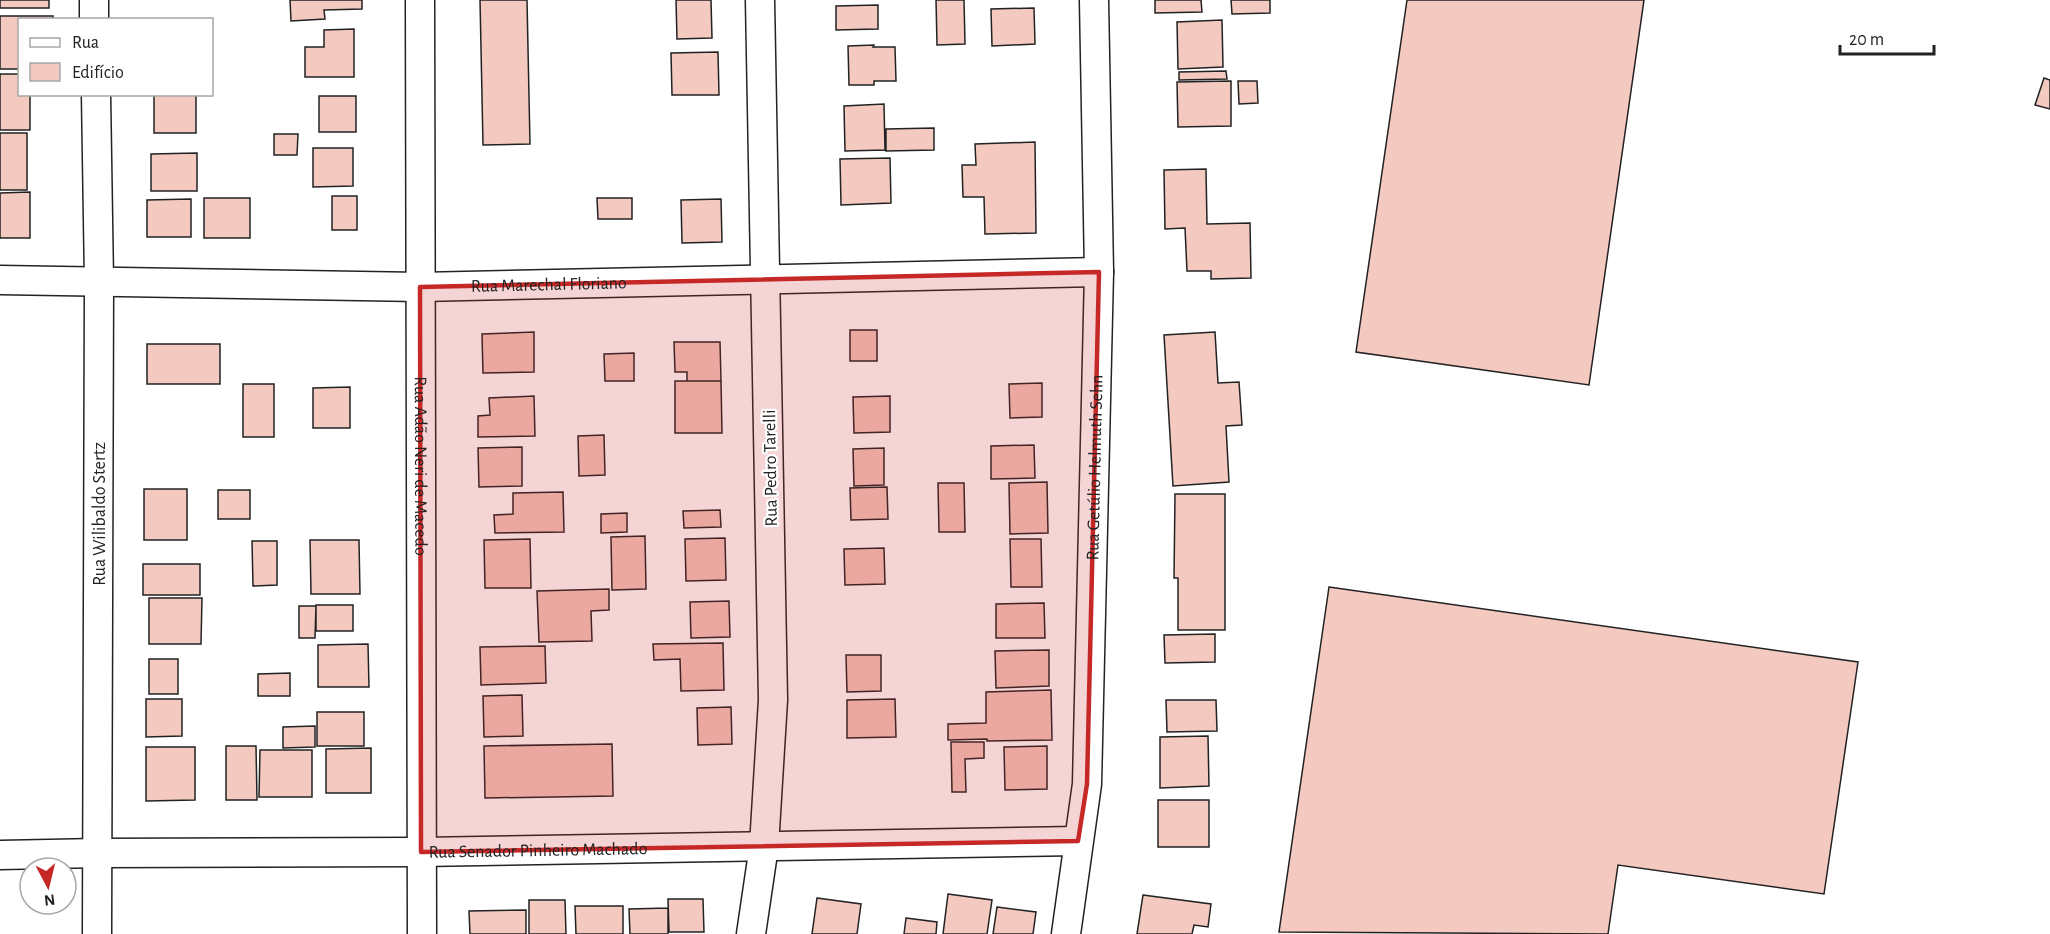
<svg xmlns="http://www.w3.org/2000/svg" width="2050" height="934" viewBox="0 0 2050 934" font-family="'Alegreya Sans',sans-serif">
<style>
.building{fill:#f3c9c0;stroke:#222;stroke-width:1.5}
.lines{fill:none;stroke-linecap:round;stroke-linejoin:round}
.street-casing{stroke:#222;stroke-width:31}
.street{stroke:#fff;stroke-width:28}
.marked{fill:#c62828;fill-opacity:0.2;stroke:#c62828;stroke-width:4.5;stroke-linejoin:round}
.labels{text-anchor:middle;stroke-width:4.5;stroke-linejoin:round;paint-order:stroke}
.street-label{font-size:18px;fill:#222;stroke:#fff}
</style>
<rect width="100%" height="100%" fill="#fff"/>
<path class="building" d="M0 0H49V8H0Z
M290 0H362V9L324 10 325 19 291 21Z
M480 0H527L530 144 483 145Z
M676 0H711L712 38 677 39Z
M936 0H964L965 44 937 45Z
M1155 0H1201L1202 12 1155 13Z
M1231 0H1270V13L1232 14Z
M1407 0H1644L1589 385 1356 352Z
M878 5V29L836 30V6Z
M1034 8 1035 44 992 46 991 9Z
M0 16H53V20H20V69H0Z
M1222 20 1223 67 1178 69 1177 22Z
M354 29V77H305V47H324V30Z
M874 45 873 47H895L896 81H874V85H849L848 46Z
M718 52 719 95H672L671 53Z
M1226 71 1227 79 1179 80V72Z
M0 74H20V94H30V130H0Z
M2044 78 2050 80V109L2035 105Z
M1231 81V126L1178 127 1177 82Z
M1238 81H1257L1258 103 1239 104Z
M154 94H196V133H154Z
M319 96H356V132H319Z
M884 104 885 150 845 151 844 106Z
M934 128V150L886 151V129Z
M0 133H27V190H0Z
M274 134H298L297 155H274Z
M1035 142 1036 233 985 234 984 197H963L962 165H976L975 144Z
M313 148H353V186L313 187Z
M197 153V191H151V154Z
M890 158 891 203 841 205 840 159Z
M1206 169 1207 224 1250 223 1251 278 1211 279V271H1187L1185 228 1165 229 1164 170Z
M30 192V238H0V193Z
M332 196H357V230H332Z
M204 198H250V238H204Z
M597 198H632V219H598Z
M191 199V237H147V200Z
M721 199 722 242 682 243 681 200Z
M850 330H877V361H850Z
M534 332V372L483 373 482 334Z
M1215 332 1218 383 1239 382 1242 425 1226 426 1229 482 1173 486 1164 335Z
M674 342H720L721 381H687V372H675Z
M147 344H220V384H147Z
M634 353V381H605L604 354Z
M675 381H721L722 433H675Z
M1042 383V417L1010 418 1009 384Z
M243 384H274V437H243Z
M350 387V428H313V388Z
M534 396 535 436 478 437V416L490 415 489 398Z
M890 396V432L854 433 853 397Z
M604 435 605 475 579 476 578 436Z
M1034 445 1035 478 991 479V446Z
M522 447V486L479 487 478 448Z
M884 448V485L854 486 853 449Z
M1047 482 1048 533 1010 534 1009 483Z
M938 483H964L965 532H939Z
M887 487 888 519 851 520 850 488Z
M144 489H187V540H144Z
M218 490H250V519H218Z
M563 492 564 532 495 533 494 515 513 514V493Z
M1175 494H1225V630H1178V578H1174Z
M720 510 721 527 684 528 683 511Z
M627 513V532L601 533V514Z
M645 536 646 589 612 590 611 537Z
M725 538 726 580 686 581 685 539Z
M530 539 531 588H485L484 540Z
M1010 539H1041L1042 587H1011Z
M310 540H359L360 594H311Z
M252 541H277V585L253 586Z
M884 548 885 584 845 585 844 549Z
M143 564H200V595H143Z
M1329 587 1858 662 1824 894 1618 865 1608 934 1279 932Z
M609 589V610L591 611 592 641 539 642 537 591Z
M149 598H202L201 644H149Z
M729 601 730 637 691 638 690 602Z
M1044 603 1045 638H996V604Z
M316 605H353V631H316Z
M299 606H316L315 638H299Z
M1215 634V662L1165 663 1164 635Z
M723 643 724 690 681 691 680 659 654 660 653 644Z
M368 644 369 687H318V645Z
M545 646 546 683 481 685 480 647Z
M1049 650V686L996 688 995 651Z
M846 655H881V691L847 692Z
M149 659H178V694H149Z
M290 673V696H258V674Z
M1051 690 1052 740 987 741V739L948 740V724L986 723V692Z
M522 695 523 736 484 737 483 696Z
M146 699H182V736L146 737Z
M895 699 896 737 847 738V700Z
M1166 700H1216L1217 731 1167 732Z
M731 707 732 744 698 745 697 708Z
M317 712H364V746H317Z
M315 726V747L283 748V727Z
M1208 736 1209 786 1160 788V737Z
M951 742H984V758L965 759 966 792H952Z
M612 744 613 796 485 798 484 746Z
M226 746H256L257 800H226Z
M1047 746V789L1005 790 1004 747Z
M146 747H195V800L146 801Z
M371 748V793H326V749Z
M260 750H312V797H259Z
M1158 800H1209V847H1158Z
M948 894 992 900 987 934H943Z
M1143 895 1211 904 1208 927 1194 925 1192 934H1137Z
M817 898 861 904 857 934H812Z
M668 899H703L704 932H669Z
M529 900H565L566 934H529Z
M575 906H623V934H576Z
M997 907 1036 912 1033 934H993Z
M668 908V934H630L629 909Z
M526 910V934H470L469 911Z
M906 918 937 922 936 934H904Z"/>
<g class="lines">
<g class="street-casing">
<g id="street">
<path d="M94 0V20"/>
<path id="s1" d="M420 0 422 934"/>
<path d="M96 94 99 282 97 934"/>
<path id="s2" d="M0 280 420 287 1099 272"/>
<path id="s3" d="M0 855 98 853 421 852 1078 841"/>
<path d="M751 934 764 846 773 700 760 0"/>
<path id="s4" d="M1066 934 1087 784 1099 272 1094 0"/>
</g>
</g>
<use href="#street" class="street"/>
</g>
<path class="marked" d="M1099 272 1087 784 1078 841 421 852 420 287Z"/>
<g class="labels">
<g class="street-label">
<text dy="6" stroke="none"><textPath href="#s2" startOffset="549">Rua Marechal Floriano</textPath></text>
<text dy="6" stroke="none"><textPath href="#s1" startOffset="466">Rua Adão Neri de Macedo</textPath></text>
<text transform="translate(770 468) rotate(-91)" y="6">Rua Pedro Tarelli</text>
<text dy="6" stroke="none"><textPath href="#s4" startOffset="468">Rua Getúlio Helmuth Sehn</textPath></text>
<text transform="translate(99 514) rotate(-90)" y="6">Rua Wilibaldo Stertz</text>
<text dy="6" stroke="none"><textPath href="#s3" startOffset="538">Rua Senador Pinheiro Machado</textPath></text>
</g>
</g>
<rect x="18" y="18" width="195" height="78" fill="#ffffff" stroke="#a7a7a7" stroke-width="1.5"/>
<rect x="30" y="38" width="30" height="9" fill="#ffffff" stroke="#a7a7a7" stroke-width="1.5"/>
<text x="72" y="48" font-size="18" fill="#222222">Rua</text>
<rect x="30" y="63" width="30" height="18" fill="#f3c9c0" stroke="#a7a7a7" stroke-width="1.5"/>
<text x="72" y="78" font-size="18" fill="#222222">Edifício</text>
<g transform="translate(48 886) rotate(173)"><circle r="28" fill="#ffffff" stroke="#a7a7a7" stroke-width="1.5"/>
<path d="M0-4.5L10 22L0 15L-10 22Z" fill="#c62828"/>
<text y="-9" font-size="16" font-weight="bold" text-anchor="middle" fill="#222222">N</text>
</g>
<path d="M1840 45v9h94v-9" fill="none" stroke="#222222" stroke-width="3"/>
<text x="1849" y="45" font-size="18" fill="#222222" stroke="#ffffff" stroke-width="4.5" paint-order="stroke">20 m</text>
</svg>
